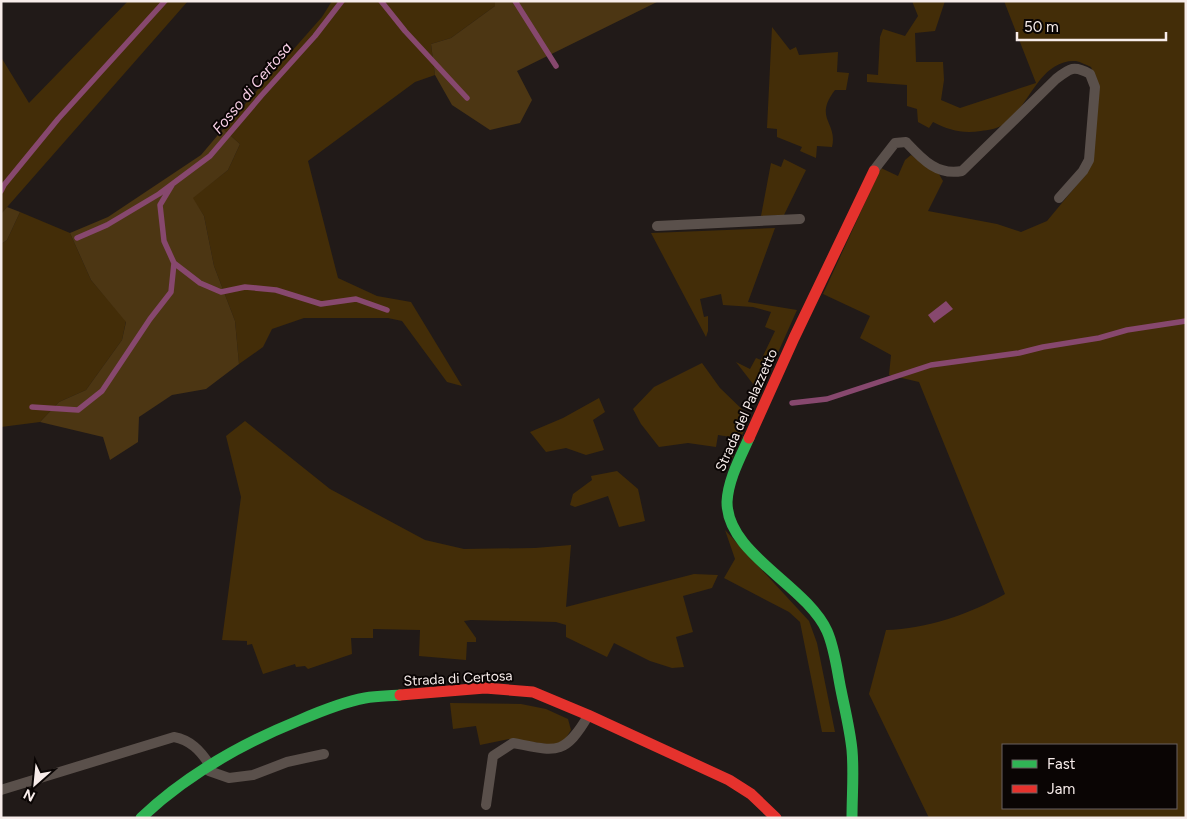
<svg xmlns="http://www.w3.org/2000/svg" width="1187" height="819" viewBox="0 0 1187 819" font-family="Figtree,sans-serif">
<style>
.green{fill:#432d08;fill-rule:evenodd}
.forest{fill:#4c3613}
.water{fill:#87486e}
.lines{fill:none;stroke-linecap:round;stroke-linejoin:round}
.stream{stroke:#87486e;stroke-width:5.5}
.lane{stroke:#5a504b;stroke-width:10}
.fast{stroke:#30b455;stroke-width:11}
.jam{stroke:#e5322d;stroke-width:11}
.labels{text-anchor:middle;stroke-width:4;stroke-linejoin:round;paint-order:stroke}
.street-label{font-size:14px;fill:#f7ecea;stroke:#0a0504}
.water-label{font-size:15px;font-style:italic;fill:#fad1e8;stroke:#0a0504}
</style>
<rect width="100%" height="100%" fill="#211a18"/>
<path class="green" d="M128 1H188L1 214V57L29 103Z
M332 1H495V6L451 38 431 44 435 75 415 82 308 161 338 278 377 296 411 302 462 386 447 382 402 321 388 318H304L272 329 263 347 239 364 235 321 214 266 204 216 192 198 228 170 240 144 223 129 322 17Z
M912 1H945L935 31 915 33 916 62H943L944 80 941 100 960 108 1036 83 1004 1H1186V818H929L869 694 886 630C926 629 970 614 1005 594L919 382 889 375 891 355 860 338 870 316 823 294 881 168 898 176 905 160 911 155 939 174 943 181 928 211 997 224 1021 232 1047 221 1086 174 1099 87 1091 67C1086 65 1081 62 1076 61 1038 59 1028 111 1003 125 996 129 988 130 981 131 962 134 949 130 933 122L929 128 918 122 917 109 907 106V85L867 82V74L878 75 880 37 883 29 905 36 918 16ZM1003 745H1176V808H1003Z
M772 27 790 50 796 47 799 55 838 52 837 72 849 73 846 90H835C813 119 838 122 832 147L817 146 816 158 800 151 802 147 777 137V129L767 128Z
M784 159 806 170 784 215 761 216 771 163 781 167Z
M20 212 70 233 91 280 126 321 122 340 86 390 59 402 40 422 1 427V244L7 240Z
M775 228 748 302 797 310 760 393 736 362 750 369 756 358 761 360 775 331 765 327 771 312 753 307 723 305 721 294 700 299 704 317 708 316V331L706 337 651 233Z
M702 363 720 388 750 417 732 458 726 452H730L731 437 718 435 716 447 688 443 659 447 641 424 633 409 654 387Z
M599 398 605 412 593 420 604 450 586 455 566 448 546 452 530 432 563 418Z
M245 421 330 489 425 540 464 549 535 548 571 545 566 607 694 574 718 575 712 588 683 596 693 632 676 637 684 667 672 668 650 661 614 643 607 657 566 637V625L556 622 471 620 464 621 476 638V642H467L466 660 419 656 420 630 373 629V638H351L352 654 308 669 305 666 296 667 295 664 263 674 252 644 247 645V641L222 640 241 497 226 436Z
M617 471 638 489 645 521 619 527 608 496 575 507 570 505 573 494 592 480 591 476Z
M725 530 809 621 817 643 835 732H822L800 622 789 612 724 578 735 559Z
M450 703 521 704 546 709 568 719 571 730 564 741 553 745 509 739 480 745 476 726 453 729Z"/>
<path class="forest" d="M495 1H659L517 71 532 100 520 123 490 130 452 105 435 75 431 44 451 38 495 6Z
M223 129 240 144 228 170 193 198 204 216 214 266 235 321 239 364 206 389 172 395 139 417 138 442 110 460 103 437 40 422 59 402 86 390 122 340 126 322 91 280 70 233 108 217 201 155Z
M7 207 20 212 7 240 1 244V214Z"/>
<path class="water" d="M946 301 953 309 934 323 928 315Z"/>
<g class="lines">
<path class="stream" d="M381 1 405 31 467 98
M515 1 556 66
M172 185 160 205 164 241 174 263 200 283 221 292 245 287 276 290 321 304 356 299 387 310
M1 191 4 185 58 119 165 1
M77 238 107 225 159 194 210 156 261 96 315 36 342 1
M792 403 827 399 931 365 1019 353 1043 347 1099 338 1127 330 1186 321
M32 407 78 410 102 391 150 319 171 292 174 263"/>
<path class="lane" d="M874 170 895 143 906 142C922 159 937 176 962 171L1056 79C1070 68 1074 65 1090 74L1095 87 1089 160 1083 171 1059 198
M657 226 800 219
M209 771 229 778 253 775 287 762 324 754
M1 790 174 737C190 740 200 750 209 764
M486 805 493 756 513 743C555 751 564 757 588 716"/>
<path class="fast" d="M749 438C740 458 728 480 727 502 727 554 806 585 827 631 835 649 837 671 841 690 845 710 850 730 852 750 854 772 852 795 852 818
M141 818C187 774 241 744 300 720 321 711 343 702 365 698 377 696 389 696 400 695"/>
<path class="jam" d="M749 438 794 338 874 171
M400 695 485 688 533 692 588 715 729 780 751 794 776 818"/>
</g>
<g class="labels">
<g class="street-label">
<text transform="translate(746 410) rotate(-66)" y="5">Strada del Palazzetto</text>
<text transform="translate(458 678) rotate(-3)" y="5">Strada di Certosa</text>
</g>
<g class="water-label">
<text transform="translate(252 88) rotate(-50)" y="5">Fosso di Certosa</text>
</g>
</g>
<rect width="1187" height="819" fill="none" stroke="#f7ecea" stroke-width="5"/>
<rect x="1002" y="744" width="175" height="65" fill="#0a0504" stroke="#696160"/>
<rect x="1012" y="760" width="25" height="8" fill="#30b455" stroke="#696160"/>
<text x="1047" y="769" font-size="15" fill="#f7ecea">Fast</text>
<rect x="1012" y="785" width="25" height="8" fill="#e5322d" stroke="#696160"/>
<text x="1047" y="794" font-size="15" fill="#f7ecea">Jam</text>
<g transform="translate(35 784) rotate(207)" stroke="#0a0504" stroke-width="4" paint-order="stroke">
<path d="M0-4L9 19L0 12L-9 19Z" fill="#f7ecea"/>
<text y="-8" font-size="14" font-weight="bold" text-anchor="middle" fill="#f7ecea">N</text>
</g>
<path d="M1017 32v8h149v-8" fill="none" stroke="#f7ecea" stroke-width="2.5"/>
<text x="1024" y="32" font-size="15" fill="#f7ecea" stroke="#0a0504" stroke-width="4" paint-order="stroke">50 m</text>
</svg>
